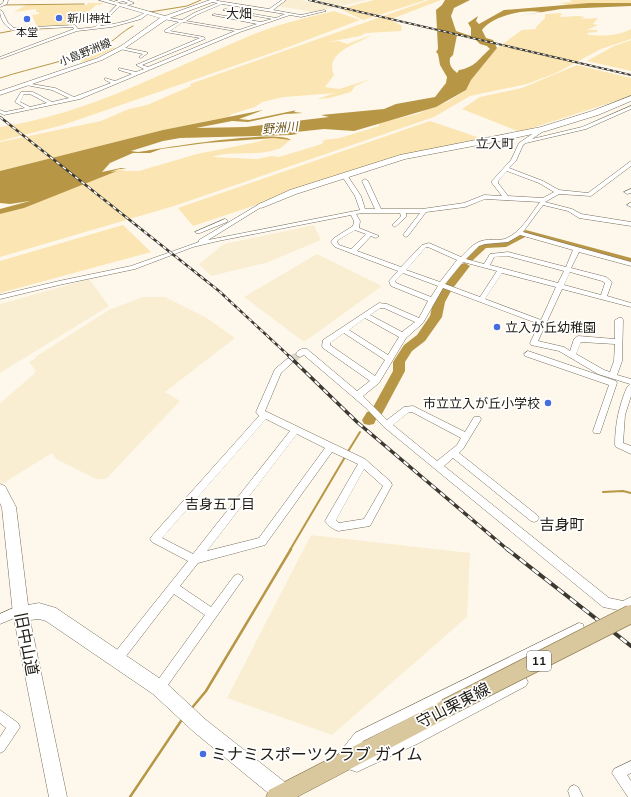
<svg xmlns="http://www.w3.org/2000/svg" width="631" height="797" viewBox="0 0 631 797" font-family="'Nunito Sans','Noto Sans JP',sans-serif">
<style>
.built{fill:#faeed2}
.green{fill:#fbe5b2}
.water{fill:#b79645;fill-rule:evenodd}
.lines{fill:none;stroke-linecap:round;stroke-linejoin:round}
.stream-far2{stroke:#b79645;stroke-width:1}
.stream-far1{stroke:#b79645;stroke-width:2}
.stream{stroke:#b79645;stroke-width:2.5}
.river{fill:#b79645;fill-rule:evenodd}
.street-tunnel-far1{stroke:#ddd7cc;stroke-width:6;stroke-dasharray:6 3.5;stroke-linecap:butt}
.street-tunnel{stroke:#ddd7cc;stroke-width:8;stroke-dasharray:8 4.5;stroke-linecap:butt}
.street-casing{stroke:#776f5d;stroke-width:1}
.secondary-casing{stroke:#776f5d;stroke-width:1}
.primary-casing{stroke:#887243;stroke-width:1}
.street{fill:#fff;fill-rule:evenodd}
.secondary{fill:#fff;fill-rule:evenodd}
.primary{fill:#d9c79d;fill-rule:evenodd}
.rail-far3-casing{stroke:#3c3931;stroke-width:2}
.rail-far2-casing{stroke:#3c3931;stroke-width:2.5}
.rail-far1-casing{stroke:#3c3931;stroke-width:3.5}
.rail-casing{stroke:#3c3931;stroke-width:4}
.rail-far3{stroke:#fff;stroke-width:1;stroke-dasharray:3;stroke-linecap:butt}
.rail-far2{stroke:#fff;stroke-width:1.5;stroke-dasharray:4;stroke-linecap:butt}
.rail-far1{stroke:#fff;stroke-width:2;stroke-dasharray:6;stroke-linecap:butt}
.rail{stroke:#fff;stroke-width:2.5;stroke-dasharray:8;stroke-linecap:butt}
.primary-bridge-casing{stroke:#887243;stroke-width:19;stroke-linecap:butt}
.primary-bridge{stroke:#d9c79d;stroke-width:18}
.poi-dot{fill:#466ddf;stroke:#fff;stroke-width:1.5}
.labels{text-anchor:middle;stroke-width:3.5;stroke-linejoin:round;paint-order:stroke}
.far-poi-label{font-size:11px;fill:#1f1c15;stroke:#fff;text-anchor:start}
.far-street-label{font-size:11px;fill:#1f1c15;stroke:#fff}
.far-water-label{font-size:12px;font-style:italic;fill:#6b5317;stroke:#fff}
.shield{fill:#fff;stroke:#62605b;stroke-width:1}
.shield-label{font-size:12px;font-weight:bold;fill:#1f1c15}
.far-quarter-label{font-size:13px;fill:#1f1c15;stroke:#fff}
.poi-label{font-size:13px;fill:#1f1c15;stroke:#fff;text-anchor:start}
.neighbourhood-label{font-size:14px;fill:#1f1c15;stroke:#fff}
.quarter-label{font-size:15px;fill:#1f1c15;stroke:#fff}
.near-street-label{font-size:16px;fill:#1f1c15;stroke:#fff}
.near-poi-label{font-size:16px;fill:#1f1c15;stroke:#fff;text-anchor:start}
</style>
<rect width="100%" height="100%" fill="#fef8ec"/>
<path class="built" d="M286 0H301L314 3 321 0H367L314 12 277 6Z
M314 225 321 240 266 263 211 276 199 264 224 244Z
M317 254 382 286 304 342 244 297Z
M89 279 109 306 0 373V304Z
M143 297H165L207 318 235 338 165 392 180 401 106 479H96L56 459 52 453 2 484 0 481V403L34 374 36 371 29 362 36 358 35 357 109 310Z
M311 535 470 553 467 617 332 735 227 698Z"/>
<path class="green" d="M374 0H426L363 20 340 9Z
M429 0H441L394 18 393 21 402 26 401 31 366 33 360 36 328 42 339 41 347 44 372 35C357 44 324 52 334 75L325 87 339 89 371 79 355 86 351 92 329 98 317 99 335 93 284 97 262 102 255 107 232 114 228 117 163 130 0 171V142L101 121 129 109 147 105 191 86 190 84Z
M570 0H631V3H589L568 5 560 3 572 2Z
M88 3H103L100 5H96L73 26 53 27 52 29 33 31V28L47 27H37L32 15 39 14V12H36V9L14 12 26 5H87Z
M334 11 360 20 283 49 63 125 0 141V127C89 114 169 69 252 35 278 24 306 18 334 11Z
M562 13 560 17 578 16 585 17 581 19 598 18 593 24 598 25 587 30H597V32L587 33 589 35C603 36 618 36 631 29V39L601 49 556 73 527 84 470 96 434 117 399 129 174 206 0 257V214L24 208 119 169 126 171H139L197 154 257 142C268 138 279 136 291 140 286 142 283 148 278 149 256 157 233 150 212 157L258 159 271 156 279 157 322 144 324 140 340 138 379 126V123L417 114 449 101 466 90 471 80 497 48 522 30 536 29V27L545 18V14Z
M631 40V71L587 61 614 46Z
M107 46 116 48 86 62 70 60Z
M577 65 631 78V96L520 132 462 109 480 97 522 88Z
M430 121 480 138 403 156 193 226 178 208Z
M123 225 151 252 0 293V261Z"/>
<path class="water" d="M445 0H470L454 8 451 16 456 31 471 36V28L468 23 478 16 476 21 479 24 504 10 589 3H631V6L561 9 518 16 541 12C525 9 493 15 482 30L486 38 493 40 497 48 471 80 466 90 436 107 354 131 324 129 296 132 297 134 291 135 180 138 163 141 131 151 138 152C163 148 274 129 291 140L274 138 206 143 161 149 150 153H133L110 163 102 172 121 168 127 169H119L110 172 117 171 24 208 0 214V209L30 201 10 204 0 203V171L163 130 263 110 239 119 249 120 297 110H319H296L294 112 303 113 285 114 248 122 232 121 196 128 246 127 329 117 321 115 384 109 396 104 435 97 446 83 447 77 440 65 438 54 436 52 438 49 436 10 442 5ZM457 35 476 40 480 44 487 46 490 49C478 59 476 67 459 70L457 73C451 68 449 65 450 58L453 55Z"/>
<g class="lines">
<path class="stream-far2" d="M0 5 84 4
M150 12 187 6 201 0
M0 33 11 31
M0 78C34 67 70 61 103 46 114 42 122 31 133 26"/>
<path class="stream-far1" d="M347 453 360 432
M603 492 623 491 631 493
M290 550 345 457"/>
<path class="stream" d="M191 709 206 691 291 549
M130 797 183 718"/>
<path class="river" d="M526 230 631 258V264L527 236 506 247 486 248 473 260 469 261 464 258 479 243 500 242Z
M465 263 470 266 453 288 450 289 451 291 445 302 442 317 425 341 412 351 405 362V371L382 414 378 415 374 424 369 425 364 424 362 420 367 412 371 411 393 371V362L404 345 417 335 430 316 433 302 441 288H445V284L461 264Z"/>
<path class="street-tunnel-far1" d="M296 357 300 354"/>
<path class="street-tunnel" d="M290 361 297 356"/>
<g class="street-casing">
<path id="street" d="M4 0H8L7 4 0 7V5L3 3Z
M119 0H127L134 3 123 7 122 5 128 3 123 1 113 4 111 3Z
M212 0 269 9 282 0H286L273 10 301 15 324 10 326 11 301 17 290 15 240 32 80 99 4 115 0 113V110L5 112 25 108 15 102 21 92H33L52 102 69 98 52 90 26 85V83L55 88 74 97 111 83 105 80V78L115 81 132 74 119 70V68L136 72 144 69 136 65 200 38 165 32V30L179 22 164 19V17L182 20 194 13 218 3 211 2ZM222 4 285 14 276 18 225 9 223 10 272 19 261 22 214 14 212 15 257 24 239 30 186 21 196 15ZM183 22 235 31 148 67 142 65 205 39 204 37 170 31ZM24 94H30L47 103 30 107 20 102Z
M118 4 121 5 100 26C115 24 133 21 146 12L149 13 141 19 112 27 77 31 0 59V57L74 29 73 27 12 30C4 25 0 19 0 10L2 11 8 23 14 28 75 25 78 29 95 27Z
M121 47 146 52 148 53 141 58 139 57 143 54 120 49Z
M631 106V109L586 129 526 143 523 145 516 161 509 168 543 181 559 190 588 193 631 161V166L591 196 559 194 545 202 572 209 581 214 631 222V226L579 218 568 211 543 205 523 232 631 262V266L579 252 571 268 606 277 612 282 607 296 631 303V307L562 289 538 341 564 347 570 351 574 339 578 336 615 339V320L619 318H622L623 320 622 361 617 375 631 379V396L625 415 623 443 631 446V454L616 447 615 445C615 424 619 406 627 387L630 384 598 374 559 351 531 345 530 343 539 324 443 288 423 323 406 338 379 383 363 396 387 420 404 407 413 406 465 432 474 417H480L481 419 480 421 463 449 459 453 537 515 539 518 537 521 534 522 531 521 453 458 444 466 609 598 623 601 631 597V607L623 611 603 607 384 427 366 408 304 355 300 357 297 356 296 354C298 350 302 348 307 349L357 391 370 381 323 348 322 346 323 340 379 303 387 304 419 318 428 301 391 286 389 281 398 271 335 247 331 242 334 238 353 226 354 221 351 215 218 241 193 247 135 269 59 285 0 299V295L59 281 131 266 199 242V240L261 203 264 205 263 206 208 240 360 210 355 196 342 176 345 174 347 175 361 196 365 209H375L362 181 365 179 368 181 381 209H422L464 203 484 195 502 196 492 183V181L511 160 519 143 541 128H545V130L532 139 582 127ZM507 171 539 183 554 192 543 198 508 196 498 183V181ZM485 199 540 202C531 214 521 232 507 238 501 241 492 239 486 240 475 241 468 250 461 257L429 243 422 245 401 267 357 251 371 236 376 238 379 236 359 228 360 221 356 214 363 213H400L401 216 392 225 395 227 406 217V213H420L403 235 406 237 408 236 426 212 465 207ZM355 230 366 234 351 249 339 245 337 242 338 240ZM520 235 573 250 566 267 508 252 490 254 484 264 466 259 479 246 485 244 508 242ZM426 247H428L457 260 440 282 406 270ZM508 256 564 271 558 283 490 265 494 257ZM463 262 497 271 480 297 445 284ZM570 272 602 281 605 283 601 295 564 285ZM403 273 438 286 431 297 396 283 395 281ZM502 273 556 287 541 320 485 299ZM380 308H384L415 322 402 332 370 315ZM365 318 399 337 388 355 349 330ZM344 333 385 360 375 376 330 345V343ZM581 342 615 344 614 361 610 372 604 370 576 354ZM409 412H412L461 438 457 445 437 461 393 425Z
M631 189V193L627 194 624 192Z
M630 203H631V207L627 205Z
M225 219 227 220V222L200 233H196L195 232Z
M528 351 616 381 617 383 600 433H594L593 431 609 385 525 356 524 354Z
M290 358 294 361 281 373 265 411 365 459 391 482 392 485 370 526 338 531C333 529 328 526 325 521L358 464 332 452 265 545 198 563 180 586 211 607 234 576 238 574 242 576 243 579 163 692 159 694 155 692 153 688 155 684 205 615 174 594 120 664 116 665 112 664 111 660 112 656 188 561 152 542 150 539 152 536 259 416 256 412 275 369 287 359ZM266 419 290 431 193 554 162 538ZM297 434 325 448 259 538 207 551ZM364 469 383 486 364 519 339 523 336 520Z
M20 605 24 606 25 610 24 614 0 624V614Z
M579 623 583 624 584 628 583 632 363 741 350 758 357 760 409 736 514 680 509 672 511 668 515 666C521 669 525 676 528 682L526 686 417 744 361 770 357 772 342 767 340 763 341 761 338 756 340 752 355 733Z
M0 710 18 723 20 727 4 751 0 753V737L6 728 0 723Z
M631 761V773L627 775 631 781V797H628L612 773 614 769Z
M574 785 578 787 583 797H570L568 791 570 787Z"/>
</g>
<g class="secondary-casing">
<path id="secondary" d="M99 0H108L165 16 210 0H218L167 19 125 48 102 60 0 95V91L98 58 121 46 160 18Z
M631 96V101L598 115 546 131 510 139 405 159 296 194 264 207 261 208 257 205 290 190 400 155 541 127 592 111Z
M0 484 5 486 16 507 28 605 39 603 56 608 165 682 206 720 295 790 297 797H273L194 732 153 694 46 621 39 619 30 620 67 797H49L13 614 2 508 0 503Z"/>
</g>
<g class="primary-casing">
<path id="primary" d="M446 699 453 701 455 708 453 715 297 797H266L269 790Z"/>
</g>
<use href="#street" class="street"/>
<use href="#secondary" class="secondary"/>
<use href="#primary" class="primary"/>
<g class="rail-far3-casing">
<path id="rail-far3" d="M309 0 631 75"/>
</g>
<g class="rail-far2-casing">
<path id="rail-far2" d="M0 117 219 291 290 357"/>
</g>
<g class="rail-far1-casing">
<path id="rail-far1" d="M289 356 357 422 508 550"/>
</g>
<g class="rail-casing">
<path id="rail" d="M507 549 631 646"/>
</g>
<use href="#rail-far3" class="rail-far3"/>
<use href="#rail-far2" class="rail-far2"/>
<use href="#rail-far1" class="rail-far1"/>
<use href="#rail" class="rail"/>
<g class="primary-bridge-casing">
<path id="primary-bridge" d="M446 708 631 614"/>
</g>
<use href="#primary-bridge" class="primary-bridge"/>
</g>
<g class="poi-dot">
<circle cx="59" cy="18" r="4"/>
<circle cx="27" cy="19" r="4"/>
<circle cx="497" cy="327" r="4"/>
<circle cx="548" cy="403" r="4"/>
<circle cx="203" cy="754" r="4"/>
</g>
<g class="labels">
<g class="far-poi-label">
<text x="67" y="22">新川神社</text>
<text x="27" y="36" text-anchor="middle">本堂</text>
</g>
<g class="far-street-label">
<text transform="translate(85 52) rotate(-22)" y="4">小島野洲線</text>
</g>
<g class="far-water-label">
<text transform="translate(280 128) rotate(-5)" y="4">野洲川</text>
</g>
<rect class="shield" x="527" y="651" width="24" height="20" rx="3"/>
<g class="shield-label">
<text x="539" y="665">11</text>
</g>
<g class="far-quarter-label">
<text x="239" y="18">大畑</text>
<text x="495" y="148">立入町</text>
</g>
<g class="poi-label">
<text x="505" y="332">立入が丘幼稚園</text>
<text x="540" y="408" text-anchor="end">市立立入が丘小学校</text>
</g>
<g class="neighbourhood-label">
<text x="220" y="509">吉身五丁目</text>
</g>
<g class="quarter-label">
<text x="562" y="530">吉身町</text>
</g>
<g class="near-street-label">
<text transform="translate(27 644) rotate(79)" y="6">旧中山道</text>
<text transform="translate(453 705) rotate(-27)" y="6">守山栗東線</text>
</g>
<g class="near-poi-label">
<text x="211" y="760">ミナミスポーツクラブ ガイム</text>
</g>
</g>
</svg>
